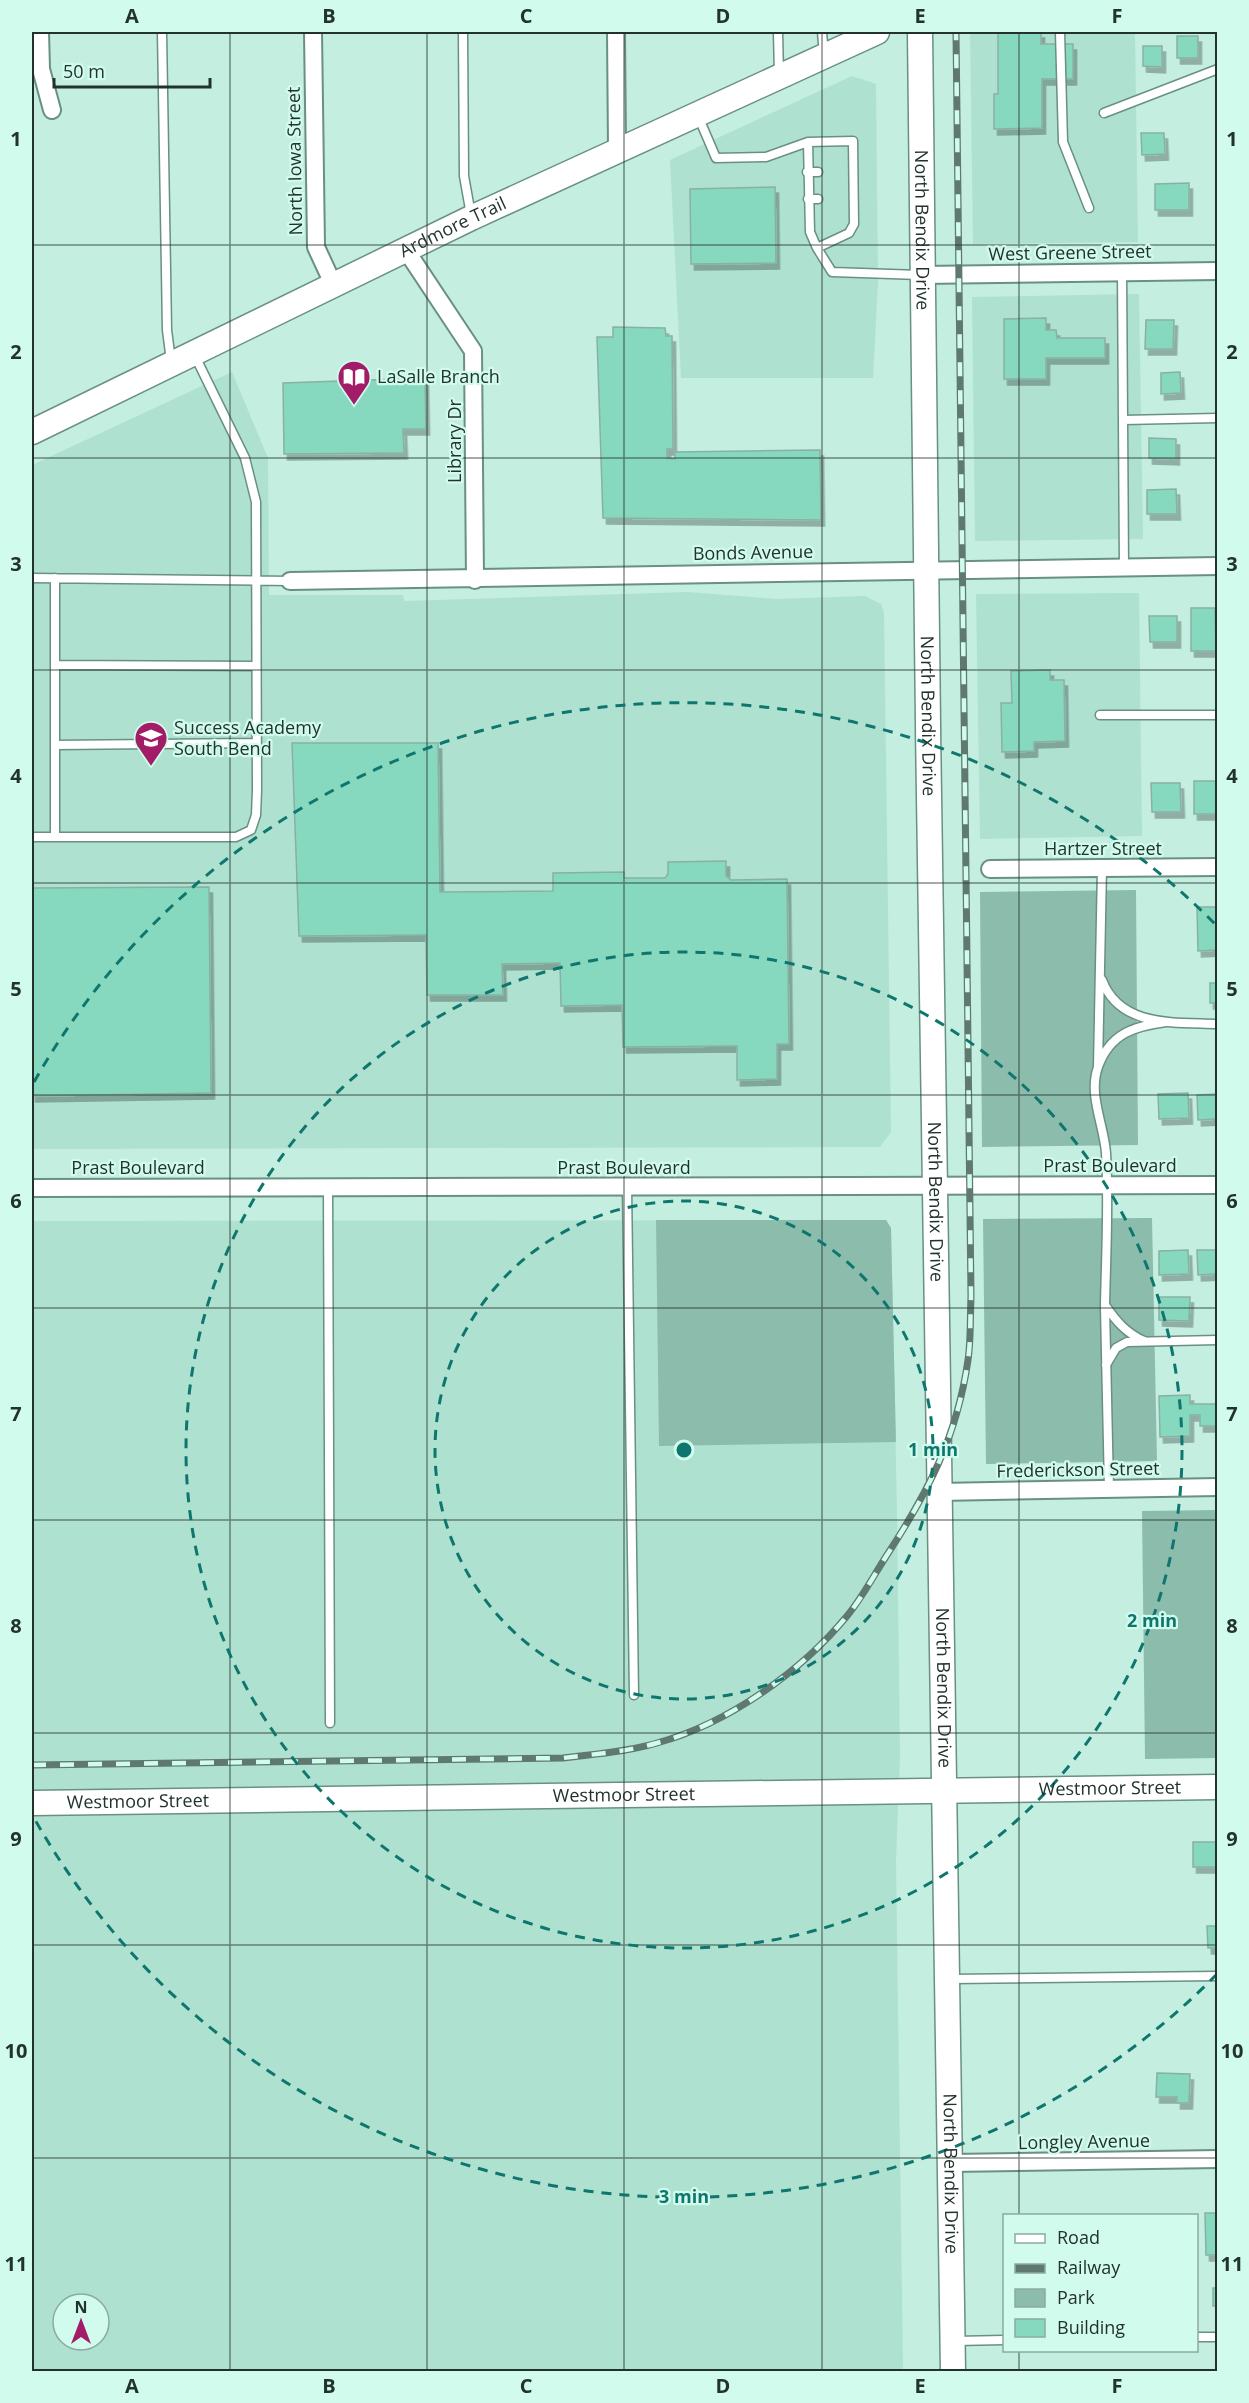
<svg xmlns="http://www.w3.org/2000/svg" width="1249" height="2403" viewBox="0 0 1249 2403" font-family="'Open Sans',sans-serif">
<style>
.built{fill:#afe1d0;fill-rule:evenodd}
.green{fill:#8cbcac}
.building{fill:#86d9bf;stroke:#89b1a3;stroke-width:1.5;filter:url(#shadow)}
.lines{fill:none;stroke-linecap:round;stroke-linejoin:round}
.lane-casing{stroke:#699083;stroke-width:11}
.street-casing{stroke:#699083;stroke-width:20}
.secondary-casing{stroke:#699083;stroke-width:27}
.lane{stroke:#fff;stroke-width:8}
.street{stroke:#fff;stroke-width:16}
.secondary{stroke:#fff;stroke-width:24}
.rail-casing{stroke:#5f7970;stroke-width:7}
.rail{stroke:#d1fbed;stroke-width:4.5;stroke-dasharray:14;stroke-linecap:butt}
.grid{fill:none;stroke:#22322c;stroke-width:1.5;stroke-opacity:0.55}
.ring{fill:none;stroke:#0f766e;stroke-width:3;stroke-dasharray:10 8}
.labels{text-anchor:middle;stroke-width:4.5;stroke-linejoin:round;paint-order:stroke}
.street-label{font-size:18px;fill:#22322c;stroke:#d1fbed}
.poi-label{font-size:18px;fill:#22322c;stroke:#d1fbed;text-anchor:start}
.centre{fill:#0f766e;stroke:#d1fbed;stroke-width:3}
.ring-label{font-size:18px;text-anchor:middle;font-weight:bold;fill:#0f766e;stroke:#d1fbed;stroke-width:4.5;stroke-linejoin:round;paint-order:stroke}
.neatline{fill:none;stroke:#22322c;stroke-width:2}
.grid-label{font-size:20px;text-anchor:middle;font-weight:bold;fill:#22322c}
</style>
<defs>
<filter id="shadow"><feDropShadow dx="3.5" dy="6" stdDeviation="0" flood-color="#0004"/></filter>
</defs>
<rect width="100%" height="100%" fill="#c4eedf"/>
<path class="built" d="M970 32H1135L1138 242 973 244Z
M852 76 876 84 878 282 873 378H681L670 160Z
M1139 294 1143 539 975 541 972 297Z
M232 372 268 458 269 595H403L404 601 688 592 776 599 865 596 881 604 884 613 891 1132 880 1147 32 1149V465Z
M1139 593 1142 836 980 839 976 594Z
M886 1220 891 1228 897 1512 900 1755 896 1861 903 2371H32V1221ZM63 2304H99V2340H63Z"/>
<path class="green" d="M1136 890 1138 1145 982 1147 980 892Z
M1152 1218 1157 1461 986 1464 983 1219Z
M656 1220H886L891 1228 896 1442 659 1446Z
M1217 1510V1758L1145 1759 1142 1511Z"/>
<path class="building" d="M998 32H1041V44H1073V79H1042V128L994 129V94H998Z
M1177 36H1198V58H1177Z
M1143 46H1162V67L1143 66Z
M1141 133H1164L1165 154 1142 155Z
M1189 183V210H1155V184Z
M775 187 776 263 691 264 690 189Z
M1046 318V330H1056L1057 338H1105V358H1046V379H1004V319Z
M1146 320H1174L1173 349H1145Z
M613 327 665 328 666 336H672L673 449H667V458L675 459V452L820 450 821 520 603 518 597 337H613Z
M1180 372 1181 393 1161 394V373Z
M425 378 426 429H403L404 453 284 454 283 383Z
M1149 438 1176 439V459L1149 458Z
M1176 489 1177 514H1147V490Z
M1191 608H1215L1216 651H1191Z
M1149 616H1177V642H1150Z
M1050 670V680H1064L1065 741 1034 742V751L1002 752 1001 703H1012L1011 671Z
M292 743H438L440 892 553 891V873L624 872V878H665L668 874V862L726 861V876L731 880 787 879 789 1044H777V1079L737 1080V1046L623 1047 622 1005 561 1006 560 963 502 964 503 995H427L426 935 299 936Z
M1194 781H1218L1217 814H1194Z
M1151 783H1180L1181 812H1152Z
M209 887 211 1093 32 1096V888Z
M1197 907H1218V950L1198 951Z
M1210 983H1218V1003H1210Z
M1188 1093 1189 1118 1159 1119 1158 1094Z
M1218 1094V1119L1198 1120 1197 1095Z
M1188 1250 1189 1274 1159 1275V1251Z
M1197 1250H1218V1274L1198 1275Z
M1159 1297H1190L1189 1321 1159 1320Z
M1190 1395V1404H1218V1426H1200V1415H1190V1436L1160 1437 1159 1396Z
M1193 1842H1218V1867H1193Z
M1207 1926H1218V1948H1208Z
M1157 2073 1190 2074 1189 2103H1177V2097H1156Z
M1205 2213H1218V2255H1206Z
M1213 2288H1218V2306H1213Z"/>
<g class="lines">
<g class="lane-casing">
<path id="lane" d="M162 32 167 330 171 361
M463 32 464 176 471 215
M778 32 779 75
M822 32 824 55
M1060 32 1063 142 1089 208
M1104 113 1218 69
M698 116 716 158 766 157 808 142 853 141 854 224 849 233 817 248 810 232 808 142
M807 172H818
M808 199H818
M817 248 832 272 920 275
M1122 272 1124 568
M1123 420 1218 418
M32 578 290 581
M55 578V837
M55 665 256 666
M1100 715H1218
M55 745 256 743
M32 837H236L251 830 256 815 257 790 256 502 245 458 194 354
M1102 980C1120 1028 1175 1022 1218 1024
M1098 1067 1102 868
M328 1187 330 1723
M627 1187 634 1695
M1105 1307 1109 1489
M1144 1341C1126 1333 1116 1321 1105 1305 1106 1254 1109 1203 1106 1153 1104 1125 1088 1095 1098 1067 1110 1033 1135 1026 1166 1022
M1106 1365 1116 1348 1127 1342 1218 1340
M951 1979 1218 1976
M1196 2337H1218
M956 2341 1004 2340"/>
</g>
<g class="street-casing">
<path id="street" d="M40 32 41 69 52 110
M313 32 316 247 334 286
M616 32 617 149
M406 250 473 351 475 580
M922 275 1218 271
M290 581 1218 566
M990 869 1218 867
M32 1188 1218 1185
M939 1492 1218 1487
M950 2163 1218 2159"/>
</g>
<g class="secondary-casing">
<g id="secondary">
<path id="s1" d="M920 32C926 812 944 1591 953 2372"/>
<path id="s2" d="M32 432 471 218 877 32"/>
<path id="s3" d="M32 1803 1218 1787"/>
</g>
</g>
<use href="#lane" class="lane"/>
<use href="#street" class="street"/>
<use href="#secondary" class="secondary"/>
<g class="rail-casing">
<path id="rail" d="M32 1765 563 1758C594 1754 626 1752 657 1743 727 1724 801 1672 847 1616 862 1598 874 1575 887 1555 928 1492 957 1437 968 1360 971 1340 970 1318 971 1297L956 32"/>
</g>
<use href="#rail" class="rail"/>
</g>
<path class="grid" d="M230 32V2372M427 32V2372M624 32V2372M822 32V2372M1019 32V2216M32 245H1218M32 458H1218M32 670H1218M32 883H1218M32 1095H1218M32 1308H1218M32 1520H1218M32 1733H1218M32 1945H1218M32 2158H1218M1019 2350V2372"/>
<g class="ring">
<circle cx="684" cy="1450" r="249"/>
<circle cx="684" cy="1450" r="498"/>
<path d="M1217 1974A747 747 0 0 1 34 1818M34 1082A747 747 0 0 1 1217 926"/>
</g>
<defs>
<g id="library-pin" transform="scale(1.725)"><path d="M0 17L-7.5 6A9.5 9.5 0 1 1 7.5 6Z" fill="#a31c68" stroke="#d1fbed"/><path d="M-6-4Q-3-5.5-.7-3.5V5Q-3 3-6 4ZM6-4Q3-5.5 .7-3.5V5Q3 3 6 4Z" fill="#fff"/></g>
<g id="school-pin" transform="scale(1.725)"><path d="M0 17L-7.5 6A9.5 9.5 0 1 1 7.5 6Z" fill="#a31c68" stroke="#d1fbed"/><path d="M0-5L7-2L0 1L-7-2ZM-4 1L0 2.5L4 1V4Q0 6-4 4Z" fill="#fff"/></g>
</defs>
<g fill-rule="evenodd">
<use href="#library-pin" x="354" y="377"/>
<use href="#school-pin" x="151" y="738"/>
</g>
<g class="labels">
<g class="street-label">
<text transform="translate(295 161) rotate(-91)" y="6">North Iowa Street</text>
<text dy="6" stroke="none"><textPath href="#s2" startOffset="468">Ardmore Trail</textPath></text>
<text dy="6" stroke="none"><textPath href="#s1" startOffset="198">North Bendix Drive</textPath></text>
<text transform="translate(1070 253) rotate(-1)" y="6">West Greene Street</text>
<text transform="translate(455 441) rotate(-90)" y="6">Library Dr</text>
<text transform="translate(753 553) rotate(-1)" y="6">Bonds Avenue</text>
<text dy="6" stroke="none"><textPath href="#s1" startOffset="684">North Bendix Drive</textPath></text>
<text x="1103" y="855">Hartzer Street</text>
<text x="1110" y="1172">Prast Boulevard</text>
<text x="138" y="1174">Prast Boulevard</text>
<text x="624" y="1174">Prast Boulevard</text>
<text dy="6" stroke="none"><textPath href="#s1" startOffset="1170">North Bendix Drive</textPath></text>
<text transform="translate(1078 1470) rotate(-1)" y="6">Frederickson Street</text>
<text dy="6" stroke="none"><textPath href="#s1" startOffset="1656">North Bendix Drive</textPath></text>
<text dy="6" stroke="none"><textPath href="#s3" startOffset="1078">Westmoor Street</textPath></text>
<text dy="6" stroke="none"><textPath href="#s3" startOffset="592">Westmoor Street</textPath></text>
<text dy="6" stroke="none"><textPath href="#s3" startOffset="106">Westmoor Street</textPath></text>
<text transform="translate(1084 2142) rotate(-1)" y="6">Longley Avenue</text>
<text dy="6" stroke="none"><textPath href="#s1" startOffset="2142">North Bendix Drive</textPath></text>
</g>
<g class="poi-label">
<text x="377" y="383">LaSalle Branch</text>
<text x="174" y="734">Success Academy<tspan x="174" dy="21">South Bend</tspan></text>
</g>
</g>
<circle cx="684" cy="1450" r="9" class="centre"/>
<g class="ring-label">
<text x="933" y="1456">1 min</text>
<text x="1152" y="1627">2 min</text>
<text x="684" y="2203">3 min</text>
</g>
<rect width="1249" height="2403" fill="none" stroke="#d1fbed" stroke-width="66"/>
<rect x="1003" y="2214" width="195" height="138" fill="#d1fbed" stroke="#8baba0" stroke-width="1.5"/>
<rect x="1015" y="2234" width="30" height="9" fill="#ffffff" stroke="#8baba0" stroke-width="1.5"/>
<text x="1057" y="2244" font-size="18" fill="#22322c">Road</text>
<rect x="1015" y="2264" width="30" height="9" fill="#5f7970" stroke="#8baba0" stroke-width="1.5"/>
<text x="1057" y="2274" font-size="18" fill="#22322c">Railway</text>
<rect x="1015" y="2289" width="30" height="18" fill="#8cbcac" stroke="#8baba0" stroke-width="1.5"/>
<text x="1057" y="2304" font-size="18" fill="#22322c">Park</text>
<rect x="1015" y="2319" width="30" height="18" fill="#86d9bf" stroke="#8baba0" stroke-width="1.5"/>
<text x="1057" y="2334" font-size="18" fill="#22322c">Building</text>
<g transform="translate(81 2322)"><circle r="28" fill="#d1fbed" stroke="#8baba0" stroke-width="1.5"/>
<path d="M0-4.5L10 22L0 15L-10 22Z" fill="#a31c68"/>
<text y="-9" font-size="16" font-weight="bold" text-anchor="middle" fill="#22322c">N</text>
</g>
<path d="M54 78v9h156v-9" fill="none" stroke="#22322c" stroke-width="3"/>
<text x="63" y="78" font-size="18" fill="#22322c" stroke="#d1fbed" stroke-width="4.5" paint-order="stroke">50 m</text>
<rect x="33" y="33" width="1183" height="2337" class="neatline"/>
<g class="grid-label">
<text x="132" y="23">A</text>
<text x="329" y="23">B</text>
<text x="526" y="23">C</text>
<text x="723" y="23">D</text>
<text x="920" y="23">E</text>
<text x="1117" y="23">F</text>
<text x="16" y="146">1</text>
<text x="1232" y="146">1</text>
<text x="16" y="359">2</text>
<text x="1232" y="359">2</text>
<text x="16" y="571">3</text>
<text x="1232" y="571">3</text>
<text x="16" y="783">4</text>
<text x="1232" y="783">4</text>
<text x="16" y="996">5</text>
<text x="1232" y="996">5</text>
<text x="16" y="1208">6</text>
<text x="1232" y="1208">6</text>
<text x="16" y="1421">7</text>
<text x="1232" y="1421">7</text>
<text x="16" y="1633">8</text>
<text x="1232" y="1633">8</text>
<text x="16" y="1846">9</text>
<text x="1232" y="1846">9</text>
<text x="16" y="2058">10</text>
<text x="1232" y="2058">10</text>
<text x="16" y="2271">11</text>
<text x="1232" y="2271">11</text>
<text x="132" y="2393">A</text>
<text x="329" y="2393">B</text>
<text x="526" y="2393">C</text>
<text x="723" y="2393">D</text>
<text x="920" y="2393">E</text>
<text x="1117" y="2393">F</text>
</g>
</svg>
